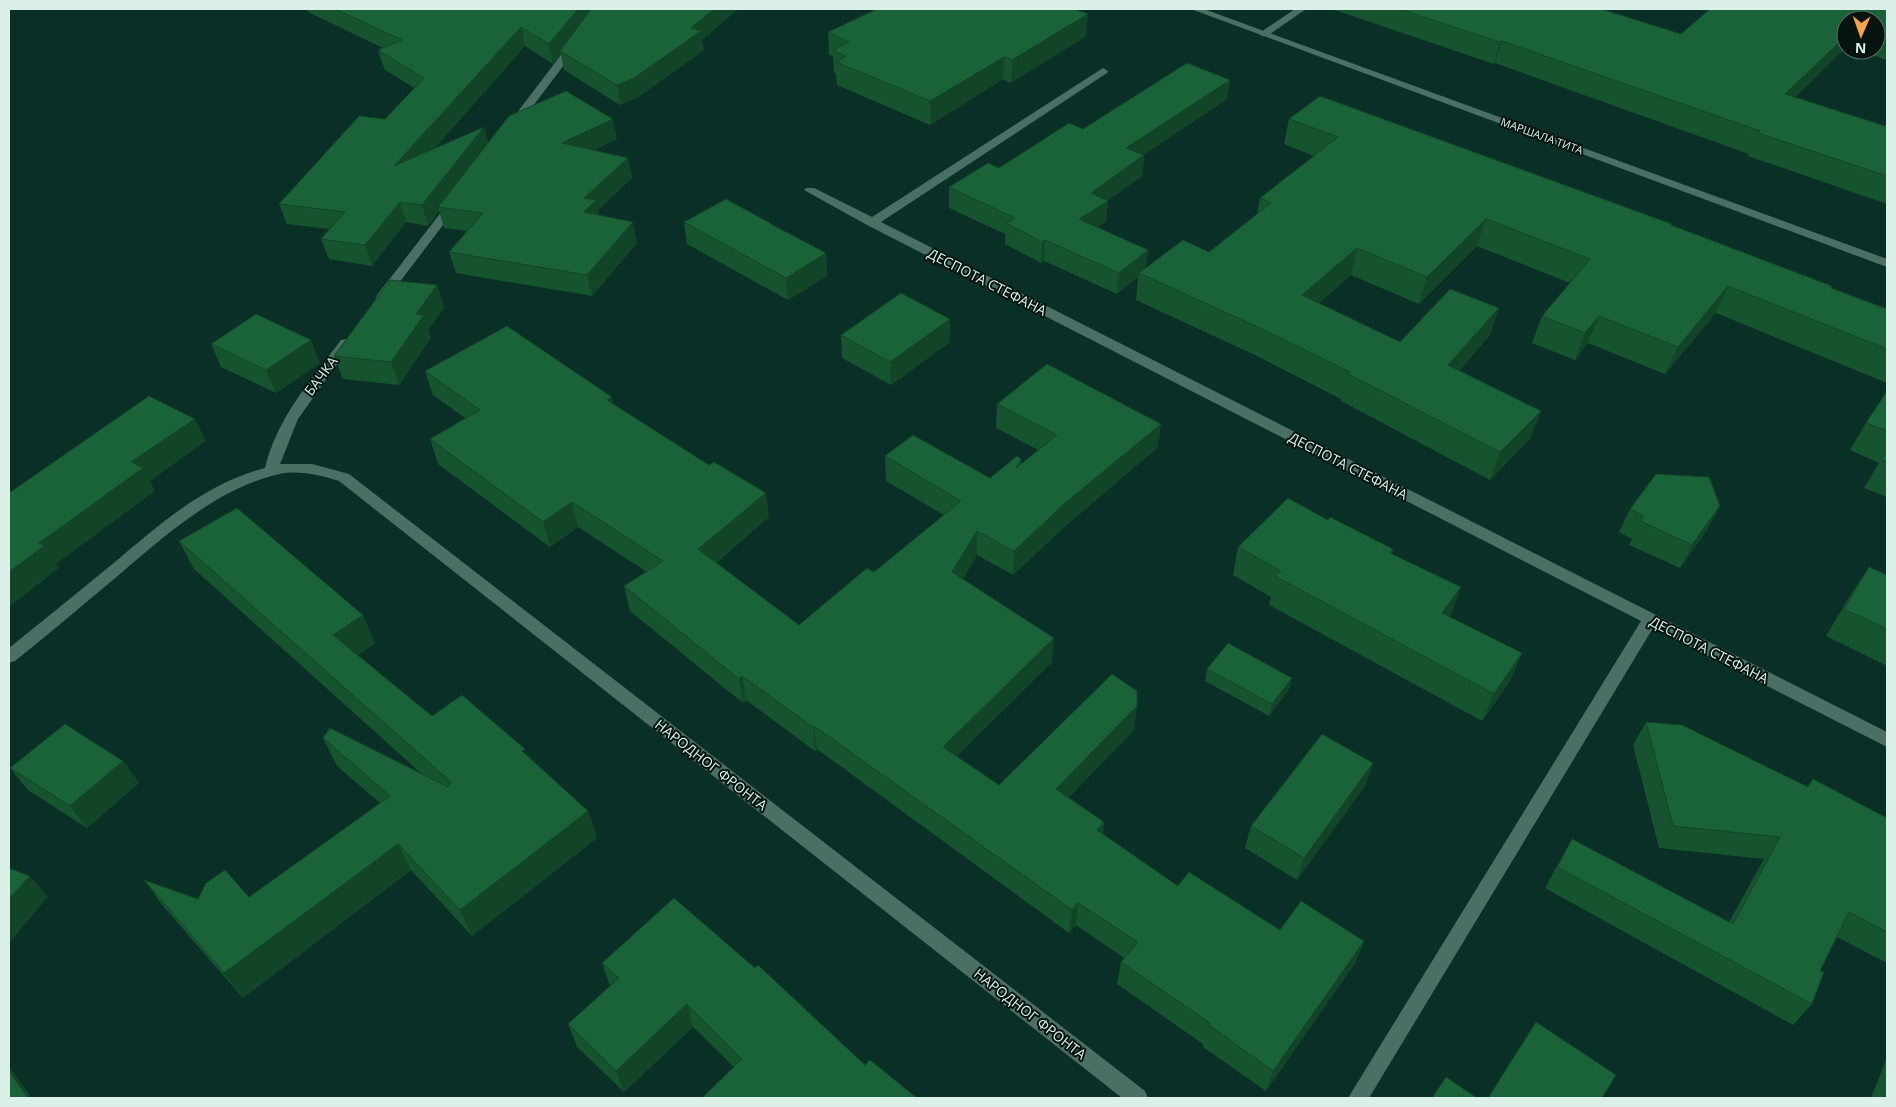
<svg xmlns="http://www.w3.org/2000/svg" width="1896" height="1107" viewBox="0 0 1896 1107" font-family="'Open Sans',sans-serif">
<style>
.lines{fill:none;stroke-linecap:round;stroke-linejoin:round}
.minor{fill:#4b6f65;fill-rule:evenodd}
.tertiary{fill:#4b6f65;fill-rule:evenodd}
.wall{fill:#165430}
.shaded-wall{fill:#124527}
.building{fill:#1a6238;stroke:#124527}
.labels{text-anchor:middle;stroke-width:4;stroke-linejoin:round;paint-order:stroke}
.far-street-label{font-size:11px;fill:#dcf0ea;stroke:#061410}
.street-label{font-size:14px;fill:#dcf0ea;stroke:#061410}
</style>
<rect width="100%" height="100%" fill="#0a2f26"/>
<g class="lines">
<path class="minor" d="M1295 9H1306L1267 36H1261V32Z
M570 43 579 45 518 126H510V122Z
M1103 68 1108 71 1107 73 881 222 1887 732V747L1653 628 1369 1098H1348L1641 621 867 225 804 190 806 188H814L872 217Z
M453 201 459 204 386 300H378L376 297 378 294 449 202Z
M346 339 352 343 298 419 280 464H312L349 474 1145 1091 1148 1098H1122L339 481C320 475 299 470 279 474 217 489 168 533 120 574 85 603 50 633 15 661L9 663V648C44 620 79 591 115 562 160 524 206 483 265 468 277 418 311 380 341 340Z"/>
<path class="tertiary" d="M1191 9H1204L1887 259V267Z"/>
</g>
<path class="wall" d="M307 9H738L702 40 704 50 637 98 620 105 564 70 561 54 553 64 525 46 434 149 484 127 488 143 617 139 594 150 628 158 632 178 598 210 599 215 637 243 592 296 456 273 449 252 468 231 444 228 439 211 428 226 406 222 372 266 329 259 321 239 329 229 287 224 279 204 385 119 414 88 384 69 378 50 383 48 308 12Z
M1332 9H1601L1681 34 1887 9V60L1856 50H1876V20H1846L1795 97 1885 126 1887 124V204L1748 156 1749 154 1495 63 1494 64Z
M828 32 1086 36 1011 83 1003 79 930 125 837 85 836 74 834 73 833 56 829 55Z
M1230 80 1227 99 1143 155H1144L1142 176 1107 201H1108L1106 222 1097 227 1148 250 1146 267 1209 252 1257 214 1260 198 1314 156 1284 144 1289 119 1671 226 1887 309V383L1716 313 1665 374 1588 343 1575 360 1532 343 1542 316 1570 283 1477 246 1419 304 1351 275 1319 303 1400 342 1490 335 1459 371 1541 411 1530 439 1490 480 1341 401V399L1257 356 1136 300 1138 277 1117 294 1044 261 1041 263 1005 244V234L949 208V187L999 168 1083 129Z
M684 222 772 225 826 253 827 276 788 300 687 244Z
M437 285 444 308 428 330 431 338 399 385 343 379 334 356Z
M841 335 950 342 891 385 842 358Z
M211 344 320 363 276 393 221 367Z
M425 371 613 404 769 517 716 563 799 625 874 572 944 515 886 481 885 456 990 478 1021 459V464L1038 450 996 428 997 404 1161 424 1157 448 1062 529 1013 575 977 555 963 579 1052 662 957 756 999 785 1134 730 1068 798 1104 822 1103 834 1178 886 1280 930 1364 941 1355 963 1266 1091 1203 1047V1044L1117 984 1121 962 1124 958 1076 925 1069 933 817 749 815 751 746 700 743 703 630 611 624 586 647 572 578 527 550 547 438 464 430 439 465 418 433 395Z
M1887 391V497L1864 488 1879 463 1850 450 1866 423Z
M1630 509 1708 529 1680 568 1629 545 1632 539 1619 532Z
M1328 520 1393 549 1392 554 1451 615 1449 617 1522 653 1510 681 1482 721 1269 605 1271 597 1233 575 1238 547Z
M179 541 375 643 358 655 432 716 527 755 588 811 597 838 472 936 411 870 243 998 163 906 144 880 198 899 249 897 380 803 337 766 323 738 423 775 194 569Z
M1869 567 1887 575V666L1826 636 1851 594Z
M1207 669 1292 678 1289 689 1269 716 1205 681Z
M1646 722 1807 787 1813 779 1887 818V963L1837 937 1820 971 1812 1004 1793 1025 1545 888 1572 839 1729 922 1764 859 1659 848 1633 745Z
M123 761 139 783 87 828 28 790 10 768Z
M1373 763 1365 786 1297 880 1245 848 1251 826Z
M602 963 865 1065 917 1098 734 1067 693 1027 624 1092 577 1047 568 1024 610 986Z
M1887 1057V1098H1871Z"/>
<path class="shaded-wall" d="M578 9H596L560 51 561 54 553 64 549 44Z
M714 9H738L702 40 704 50 637 98 620 105 617 85 691 28Z
M1088 14 1086 36 1011 83 1012 60Z
M521 27 525 46 401 186 394 166Z
M1846 36V48L1775 117 1785 94Z
M1502 41 1495 63 1494 64 1500 42Z
M1004 57 1003 79 930 125V101Z
M1230 80 1227 99 1124 168 1126 148Z
M613 119 617 139 566 163 562 143Z
M484 127 489 147 438 207 439 211 428 226 422 205Z
M1144 155 1142 176 1097 208 1108 201 1106 222 1077 240 1079 219 1091 193Z
M628 158 632 178 598 210 600 221 584 212V198Z
M400 202 406 222 372 266 365 245Z
M1486 219 1477 246 1419 304 1427 277Z
M633 222 637 243 592 296 587 275Z
M1045 240 1044 261 1041 263 1042 242Z
M1357 248 1351 275 1296 322 1302 295Z
M1148 250 1146 271 1139 273 1138 277 1117 294 1119 273Z
M826 253 827 276 788 300 786 278Z
M437 285 444 308 428 330 431 338 399 385 391 362 416 314Z
M1728 286 1716 313 1665 374 1678 347Z
M1499 308 1490 335 1439 393 1448 365Z
M1599 316 1588 343 1575 360 1585 333Z
M950 319V342L891 385 890 362Z
M311 340 320 363 276 393 266 370Z
M612 397 617 422 607 400Z
M1541 411 1530 439 1490 480 1500 452Z
M195 419 206 441 150 481 155 491 56 564 59 568 9 607V572L39 543 131 462Z
M1161 424 1157 448 1062 529 1013 575 1014 551 1064 504Z
M766 493 769 517 702 574 698 549Z
M572 502 578 527 550 547 543 522Z
M1720 506 1708 529 1680 568 1692 545Z
M977 531V555L952 597V572Z
M1461 587 1451 615 1431 641 1442 613Z
M363 615 375 643 346 662 333 635Z
M1054 638 1052 662 943 770V747Z
M1522 653 1510 681 1482 721 1494 694Z
M742 676 746 700 743 703 739 679Z
M1292 678 1289 689 1269 716 1272 704Z
M1137 706 1134 730 1054 813 1056 789Z
M814 726 817 749 815 751 813 727Z
M123 761 139 783 87 828 70 806Z
M1373 763 1365 786 1297 880 1304 858Z
M588 811 597 838 472 936 460 910Z
M1104 822 1101 846 1097 830Z
M398 844 411 870 243 998 224 973Z
M30 876 48 897 9 943V899Z
M1078 903 1076 925 1069 933 1072 910Z
M1364 941 1355 963 1266 1091 1273 1071Z
M687 1004 693 1027 624 1092 616 1071Z
M9 1066 32 1098H28L9 1071Z"/>
<path class="building" d="M335 9H578L549 44 521 27 394 166 484 127 422 205 400 202 365 245 321 239 345 212 279 204 359 116 385 119 424 78 378 50 402 40Z
M591 9H714L691 28 701 31 634 78 617 85 560 51Z
M877 9H1074L1088 14 1012 60 1004 57 930 101 836 62 846 56 833 50 849 42 828 32Z
M1399 9H1601L1681 34 1710 9H1887V34L1876 31V20H1846V36L1785 94 1885 126 1887 124V176L1758 133 1760 131 1502 41 1500 42Z
M1187 63 1230 80 1126 148 1144 155 1091 193 1108 201 1079 219 1148 250 1119 273 1045 240 1042 242 1006 223 1015 218 949 187 988 163 999 168 1069 123 1083 129Z
M566 91 613 119 562 143 628 158 584 198 596 200 584 212 633 222 587 275 449 252 483 213 438 207 509 116Z
M1320 96 1672 224 1671 225 1832 286 1831 288 1887 309V349L1728 286 1678 347 1599 316 1585 333 1542 316 1590 259 1486 219 1427 277 1357 248 1302 295 1400 342 1450 289 1499 308 1448 365 1541 411 1500 452 1348 374 1350 372 1262 329 1139 273 1183 240 1209 252 1271 203 1260 198 1338 137 1289 119Z
M726 199 772 224H771L826 253 786 278 684 222Z
M390 280 437 285 416 314 424 315 391 362 334 356Z
M901 293 950 319 890 362 841 335Z
M256 314 311 340 266 370 211 344Z
M507 326 612 397 607 400 709 465 714 462 766 493 698 549 799 625 867 568 874 572 961 501 885 456 913 435 990 478 1017 456 1021 459 1016 468 1057 435 997 404 1047 364 1161 424 1064 504 1014 551 977 531 952 572 1054 638 943 747 999 785 1112 674 1137 691V706L1056 789 1104 822 1097 830 1178 886 1189 872 1280 930 1301 901 1364 941 1273 1071 1209 1025 1210 1023 1121 962 1138 942 1078 903 1072 910 814 726 813 727 742 676 739 679 624 586 663 561 572 502 543 522 430 439 480 410 425 371Z
M1887 391V431L1866 423Z
M149 396 195 419 131 462 143 468 39 543 44 546 9 572V493Z
M1887 450V462L1881 460Z
M1656 474 1709 477 1720 506 1692 545 1640 521 1644 516 1630 509Z
M1288 498 1328 520 1330 517 1393 549 1390 553 1461 587 1442 613 1522 653 1494 694 1275 576 1281 571 1238 547Z
M237 508 363 615 333 635 432 716 462 695 525 749 522 751 588 811 460 910 398 844 224 973 144 880 198 899 206 883 225 870 249 897 390 796 323 738 330 728 448 787 451 782 179 541Z
M1869 567 1887 575V629L1844 609Z
M1228 643 1292 678 1272 704 1207 669Z
M1646 722 1682 725 1808 787 1813 779 1887 818V932L1849 912 1820 971 1824 972 1812 1004 1557 867 1572 839 1733 924 1780 837 1673 826Z
M65 724 123 761 70 806 10 768Z
M1322 734 1373 763 1304 858 1251 826Z
M9 868 30 876 9 899Z
M674 898 755 968 758 965 865 1065 870 1060 917 1098H702L742 1059 687 1004 616 1071 568 1024 619 978 602 963Z
M1536 1022 1616 1075 1602 1098H1488Z
M9 1071 28 1098H9Z
M1446 1077 1477 1098H1432Z"/>
<g class="labels">
<g class="far-street-label">
<text transform="translate(1542 136) rotate(20)" y="4">МАРШАЛА ТИТА</text>
</g>
<g class="street-label">
<text transform="translate(987 282) rotate(27)" y="5">ДЕСПОТА СТЕФАНА</text>
<text transform="translate(321 376) rotate(-53)" y="5">БАЧКА</text>
<text transform="translate(1348 466) rotate(27)" y="5">ДЕСПОТА СТЕФАНА</text>
<text transform="translate(1709 650) rotate(27)" y="5">ДЕСПОТА СТЕФАНА</text>
<text transform="translate(711 765) rotate(38)" y="5">НАРОДНОГ ФРОНТА</text>
<text transform="translate(1030 1014) rotate(38)" y="5">НАРОДНОГ ФРОНТА</text>
</g>
</g>
<rect width="1896" height="1107" fill="none" stroke="#dcf0ea" stroke-width="20"/>
<g transform="translate(1861 35) rotate(182)"><circle r="24" fill="#061410" stroke="#5c6c67"/>
<path d="M0-4L9 19L0 12L-9 19Z" fill="#f5a346"/>
<text y="-8" font-size="14" font-weight="bold" text-anchor="middle" fill="#dcf0ea">N</text>
</g>
</svg>
